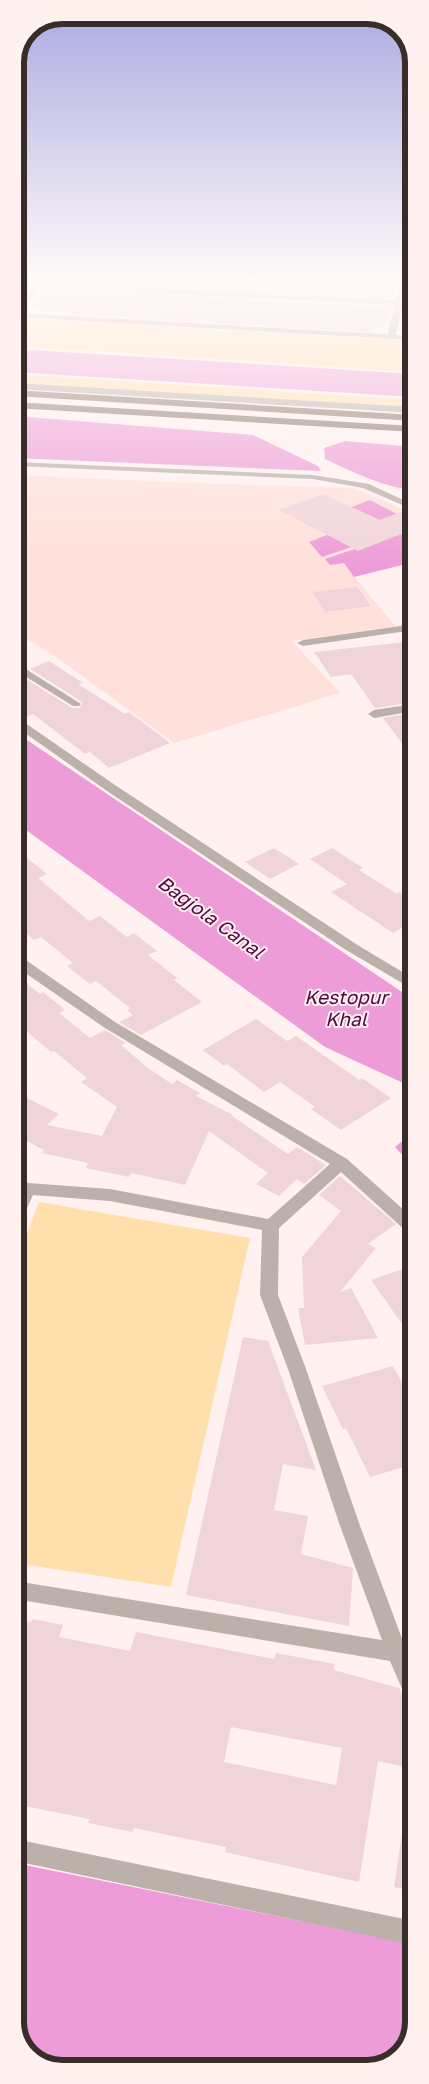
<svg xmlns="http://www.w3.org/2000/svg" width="429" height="2084" viewBox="0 0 429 2084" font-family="'Golos Text',sans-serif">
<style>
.built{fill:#ffe0da}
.green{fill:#ffe0ad}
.water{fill:#ee9cd7}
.building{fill:#f1d4da;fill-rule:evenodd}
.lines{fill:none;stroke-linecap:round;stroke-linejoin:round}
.path{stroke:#b7aaa8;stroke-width:2;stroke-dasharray:1 1;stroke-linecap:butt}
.service{fill:#bbb1aa;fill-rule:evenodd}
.minor{fill:#bbb1aa;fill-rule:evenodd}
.tertiary{fill:#bbb1aa;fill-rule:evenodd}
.primary{fill:#8b786c;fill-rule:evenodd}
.labels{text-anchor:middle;stroke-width:4;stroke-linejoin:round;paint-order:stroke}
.water-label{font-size:19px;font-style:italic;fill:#500742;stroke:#fef1ef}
.rim{fill:none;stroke:#392d2b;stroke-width:6}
</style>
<rect width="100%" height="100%" fill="#fef1ef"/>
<path class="built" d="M15 475 219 484 354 488 414 514V563L352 574 395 626 292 641 340 693 174 743 55 656 15 632Z"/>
<path class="green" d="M15 318 414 341V372L15 346Z
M15 374 414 400V411L15 386Z
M39 1202 250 1238 171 1587 15 1563V1265Z"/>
<path class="water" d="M15 349 414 374V397L15 372Z
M15 416 253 435 318 466 321 471 15 458Z
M345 441 414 447V490C385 488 351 471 325 459L324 448Z
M370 500 414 523V526L322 557 309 542 332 533 312 522Z
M414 529V562L354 577 344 563 330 565 325 559Z
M15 732 414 1000V1088L325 1047 15 822Z
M414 1131V1167L395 1147Z
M15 1863 414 1944V2022L403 2053 373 2069H56L29 2055 15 2029Z"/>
<path class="building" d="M53 277 123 279 118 288 121 293 390 307 388 310H392L384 328 372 327 371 332 68 314 69 312 43 311 45 308 32 307Z
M210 277H357L387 279 386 283 398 285 393 298 132 285 135 279 208 282Z
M323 494 380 520 401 512 414 517V529L358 551 279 510Z
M357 587 371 606 325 612 312 592Z
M414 641V702L375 708 351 674 331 677 314 652Z
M49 661 83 683 78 684 125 714 129 712 170 743 109 768 90 752 85 754 33 714 26 717 15 709V675L18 674 72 708H79L82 705V702L30 669Z
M414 713V759L383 718Z
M15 848 47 874 38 878 89 921 100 916 127 937 134 933 157 951 148 955 177 978 174 980 202 1002 141 1035 119 1022 133 1015 127 1010 130 1008 96 981 90 984 67 966 73 963 41 937 34 940 15 924Z
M274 848 299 864 270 879 245 862Z
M332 848 363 868 359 870 397 894 400 892 414 902V921L393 933 331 892 347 884 310 859Z
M15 974 40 994 43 992 65 1010 59 1013 90 1038 105 1030 126 1043 121 1045 148 1068 172 1084 177 1080 200 1093 196 1096 233 1115 232 1116 288 1154 297 1147 326 1165 304 1184 297 1179 279 1196 256 1184 268 1173 209 1131 185 1185 131 1173 129 1177 86 1168 88 1163 42 1153 44 1150 15 1135V1092L59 1114 47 1125 102 1136 117 1107 81 1082 87 1078 54 1051 51 1052 25 1030 15 1035Z
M256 1019 287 1041 296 1036 359 1080 362 1078 391 1098 341 1130 311 1109 315 1107 280 1082 264 1092 227 1064 224 1066 203 1050Z
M340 1176 396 1224 368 1244 376 1248 340 1292 351 1288 378 1338 305 1345 298 1308H304L302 1257 341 1211 319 1195Z
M414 1265V1341L371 1280Z
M243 1337 268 1341 316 1470 283 1464 274 1510 308 1516 301 1554 353 1568 349 1626 186 1595Z
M393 1366 414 1405V1464L370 1477 346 1428 343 1429 322 1386Z
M15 1619 31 1622 33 1619 63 1625 59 1637 130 1651 136 1632 274 1659 276 1653 335 1664 334 1670 399 1688 405 1699 414 1769 378 1761 359 1882 225 1852 226 1847 134 1828 133 1832 88 1823 89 1819 15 1804ZM231 1727 342 1748 336 1785 224 1762Z
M403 1827 414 1828V1891L394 1887Z"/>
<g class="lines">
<path class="path" d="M15 340 23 329"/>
<path class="service" d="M15 462 313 475 369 484 414 505V510L363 488 313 479 15 466Z
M15 663 18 664 81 704 79 706H73L15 670Z"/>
<path class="minor" d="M126 277H134L129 287 396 300 402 277H410L395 337 391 339 387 337 395 305 121 291 120 289Z
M414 624V630L303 646 297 643 303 640Z
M414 704V711L374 718 368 714 374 710Z
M15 716 115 785 356 944 414 979V990L346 950 107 791 15 726Z
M15 955 20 956 115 1022 347 1159 414 1219V1235L408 1233 341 1172 279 1228 278 1295 306 1369 359 1523 404 1644 414 1645V1701L406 1698 390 1661 15 1599V1581L382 1640 339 1523 288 1369 260 1295 262 1230 110 1201 33 1195 21 1221 15 1223 17 1194H15V1180L19 1179 28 1183 110 1189 268 1219 330 1164 105 1028 15 966Z
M15 1839 414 1921V1945L15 1861Z"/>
<path class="tertiary" d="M16 277H24L18 287H15Z
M39 277H47L21 313 414 336V340L15 317V311Z
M15 383 414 407V413L15 389Z"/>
<path class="primary" d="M15 390 414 415V421L15 396Z
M15 402 414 426V432L15 408Z"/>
</g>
<linearGradient id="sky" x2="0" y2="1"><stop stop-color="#aaaae1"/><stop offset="0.49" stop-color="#fff9f8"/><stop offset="1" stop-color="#fff9f8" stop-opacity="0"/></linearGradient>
<rect width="429" height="569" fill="url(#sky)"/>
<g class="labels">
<g class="water-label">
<text transform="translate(211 917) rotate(36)" y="7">Bagjola Canal</text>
<text x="346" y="1004">Kestopur<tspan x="346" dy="22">Khal</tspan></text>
</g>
</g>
<path d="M0 0H429V2084H0ZM62 24H367A38 38 0 0 1 405 62V2022A38 38 0 0 1 367 2060H62A38 38 0 0 1 24 2022V62A38 38 0 0 1 62 24Z" fill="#fef1ef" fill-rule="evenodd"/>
<path class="rim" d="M62 24H367A38 38 0 0 1 405 62V2022A38 38 0 0 1 367 2060H62A38 38 0 0 1 24 2022V62A38 38 0 0 1 62 24Z"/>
</svg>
